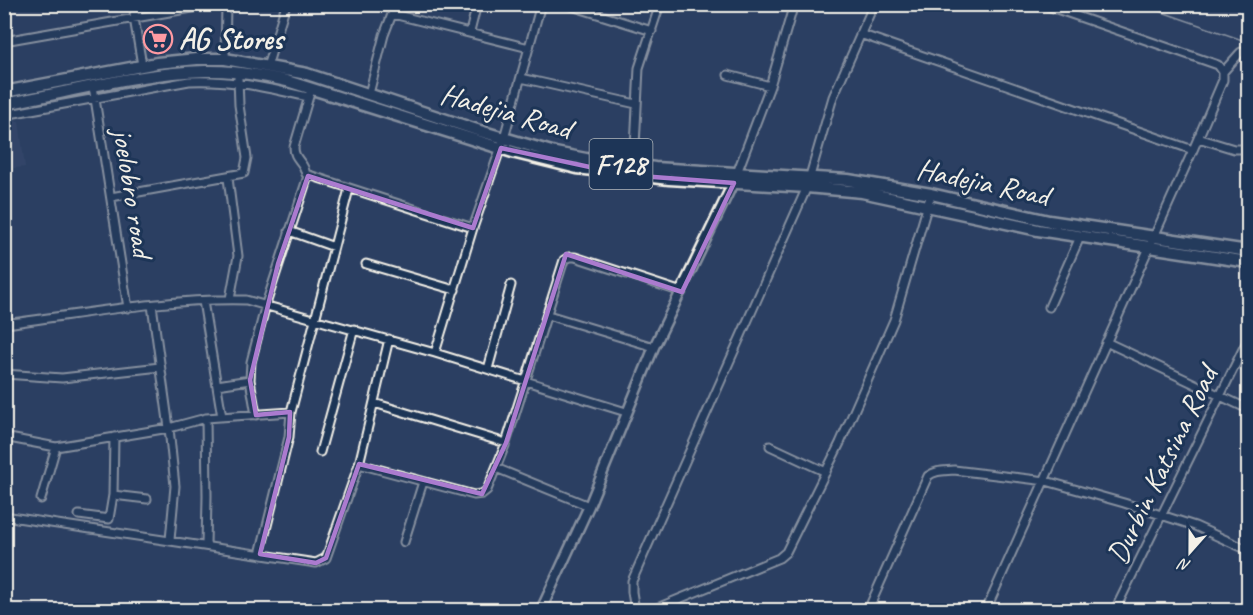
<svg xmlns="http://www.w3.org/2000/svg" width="1253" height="615" viewBox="0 0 1253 615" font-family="Caveat,sans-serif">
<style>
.built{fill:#3b4b70}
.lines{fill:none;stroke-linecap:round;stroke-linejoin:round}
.minor-casing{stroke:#f4f1e8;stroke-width:11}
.tertiary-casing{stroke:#f4f1e8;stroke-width:13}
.primary-casing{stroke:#f4f1e8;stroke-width:15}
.minor{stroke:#1d3557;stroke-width:7}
.tertiary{stroke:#1d3557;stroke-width:8}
.primary{stroke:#1d3557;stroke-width:10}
.rail{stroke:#f4f1e8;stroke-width:1.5}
.marked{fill:none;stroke:#ab7bcf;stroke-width:4.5;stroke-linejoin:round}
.labels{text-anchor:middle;stroke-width:6;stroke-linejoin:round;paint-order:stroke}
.shield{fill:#1d3557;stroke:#b4b9bc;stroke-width:1.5}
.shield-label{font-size:28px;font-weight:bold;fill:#f4f1e8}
.poi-label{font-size:30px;font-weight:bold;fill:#f4f1e8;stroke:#1d3557;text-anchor:start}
.street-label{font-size:30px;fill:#f4f1e8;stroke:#1d3557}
</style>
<rect width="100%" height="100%" fill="#2b3f62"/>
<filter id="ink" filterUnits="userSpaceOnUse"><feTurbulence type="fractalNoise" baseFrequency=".0167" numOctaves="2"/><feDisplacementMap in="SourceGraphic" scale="12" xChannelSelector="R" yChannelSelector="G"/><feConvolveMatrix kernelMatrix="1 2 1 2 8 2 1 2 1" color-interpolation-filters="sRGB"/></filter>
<g filter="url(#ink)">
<path class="built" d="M19 121 25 167 5 169V122Z"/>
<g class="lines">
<g class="minor-casing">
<path id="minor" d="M135 4 134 18 142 65
M565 4 652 31
M393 14 529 48
M470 32 477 4
M860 34 1193 150
M4 41 215 4
M225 59 226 4
M267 67 286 4
M1223 72 1239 54 1241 52 1248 54
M728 75 770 86
M521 78 636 104
M93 86 128 308
M310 93 294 147C294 157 299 159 303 166 305 169 305 172 306 174L473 228
M369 94 384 35 396 4
M4 115 189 81C230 79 269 88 308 97
M1198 138 1234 149H1248
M634 166 639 68 660 4
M737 173 770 86 794 4
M810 176 833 97 874 4
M228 178 238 256 230 299
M111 197 244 173 247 158 239 105 238 78
M289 231 334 247
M366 264 455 290
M203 301 222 417
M152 305 169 428 175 486 170 540
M1049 307 1080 237
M548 315 654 347
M4 324C84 314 166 298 246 300L435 353 626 412
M1106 342 1248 409
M435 353 473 228 504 138 541 4
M488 369 511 285
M4 374 62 378 160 367
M217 385 250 380
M374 403 506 443
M256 415 250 380 251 362 266 304 308 176
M4 437 56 447 169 428 206 418 291 412
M770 446 826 472
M320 452 354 329
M359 464 474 495 482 494 487 490 506 443 564 260 569 257H575L682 292
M496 468 589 506
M113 495 147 499
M41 499 56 447
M79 515 109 519 113 495 114 437
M4 516 316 563 326 558 359 464 389 339
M404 542 423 482
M206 546 207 496 206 418
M260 554 289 437 291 412 349 189
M635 610 632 592V581L807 187
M652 610 779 558 786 552 840 443 894 320 931 194
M868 610 928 476C936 470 944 471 954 470L1046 481 1124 503 1195 526 1248 550
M986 610 1193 150 1223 80V72L1218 65 1042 4
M1115 610 1248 339"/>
</g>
<g class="tertiary-casing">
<path id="tertiary" d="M541 610 589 506 654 347 735 179"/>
</g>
<g class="primary-casing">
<path id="primary" d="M4 92 157 63 197 59H225L307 74 480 131 555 153 586 159 655 168 848 180 931 194 1049 221 1248 251
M4 104C71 92 137 73 205 71 232 70 260 75 287 81L516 153 577 168 669 179 807 187 862 192 1038 230 1248 262"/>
</g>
<use href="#minor" class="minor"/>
<use href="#tertiary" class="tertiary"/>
<use href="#primary" class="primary"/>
<path class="rail" d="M1139 4 1248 42"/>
</g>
</g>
<path d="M0 0H1253V615H0ZM501 148 627 175 734 183 682 292 566 254 506 443 482 494 359 464 326 558 316 563 260 554 289 437 290 412 256 415 250 380 278 264 308 176 473 228Z" fill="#2b3f62" fill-opacity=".55" fill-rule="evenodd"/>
<path class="marked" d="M501 148 627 175 734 183 682 292 566 254 506 443 482 494 359 464 326 558 316 563 260 554 289 437 290 412 256 415 250 380 278 264 308 176 473 228Z"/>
<defs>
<g id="supermarket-ring" transform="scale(1.5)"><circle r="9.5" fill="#1d3557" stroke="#ff9aa2" stroke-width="1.5"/><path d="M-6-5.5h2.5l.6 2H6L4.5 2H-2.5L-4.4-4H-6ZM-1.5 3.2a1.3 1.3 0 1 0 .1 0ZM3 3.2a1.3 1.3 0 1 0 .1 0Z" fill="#ff9aa2"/></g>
</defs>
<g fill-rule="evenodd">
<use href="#supermarket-ring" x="158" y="39"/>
</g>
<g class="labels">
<rect class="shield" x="589.5" y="139" width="63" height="50" rx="4.5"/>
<g class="shield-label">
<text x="621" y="174">F128</text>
</g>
<g class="poi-label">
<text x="179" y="49">AG Stores</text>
</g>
<g class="street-label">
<text transform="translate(506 111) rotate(16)" y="10">Hadejia Road</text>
<text transform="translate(983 182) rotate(12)" y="10">Hadejia Road</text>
<text transform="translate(133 193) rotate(81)" y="10">joelobro road</text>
<text transform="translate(1162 465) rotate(-64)" y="10">Durbin Katsina Road</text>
</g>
</g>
<rect width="1253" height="615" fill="none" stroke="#1d3557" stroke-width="24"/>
<rect x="12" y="12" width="1229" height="591" fill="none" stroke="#f4f1e8" stroke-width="2" filter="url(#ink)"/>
<g transform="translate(1190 552) rotate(201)" stroke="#1d3557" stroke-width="4.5" paint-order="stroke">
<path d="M0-4.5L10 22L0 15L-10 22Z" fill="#f4f1e8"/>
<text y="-9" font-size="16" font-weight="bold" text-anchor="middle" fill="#f4f1e8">N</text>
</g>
</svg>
